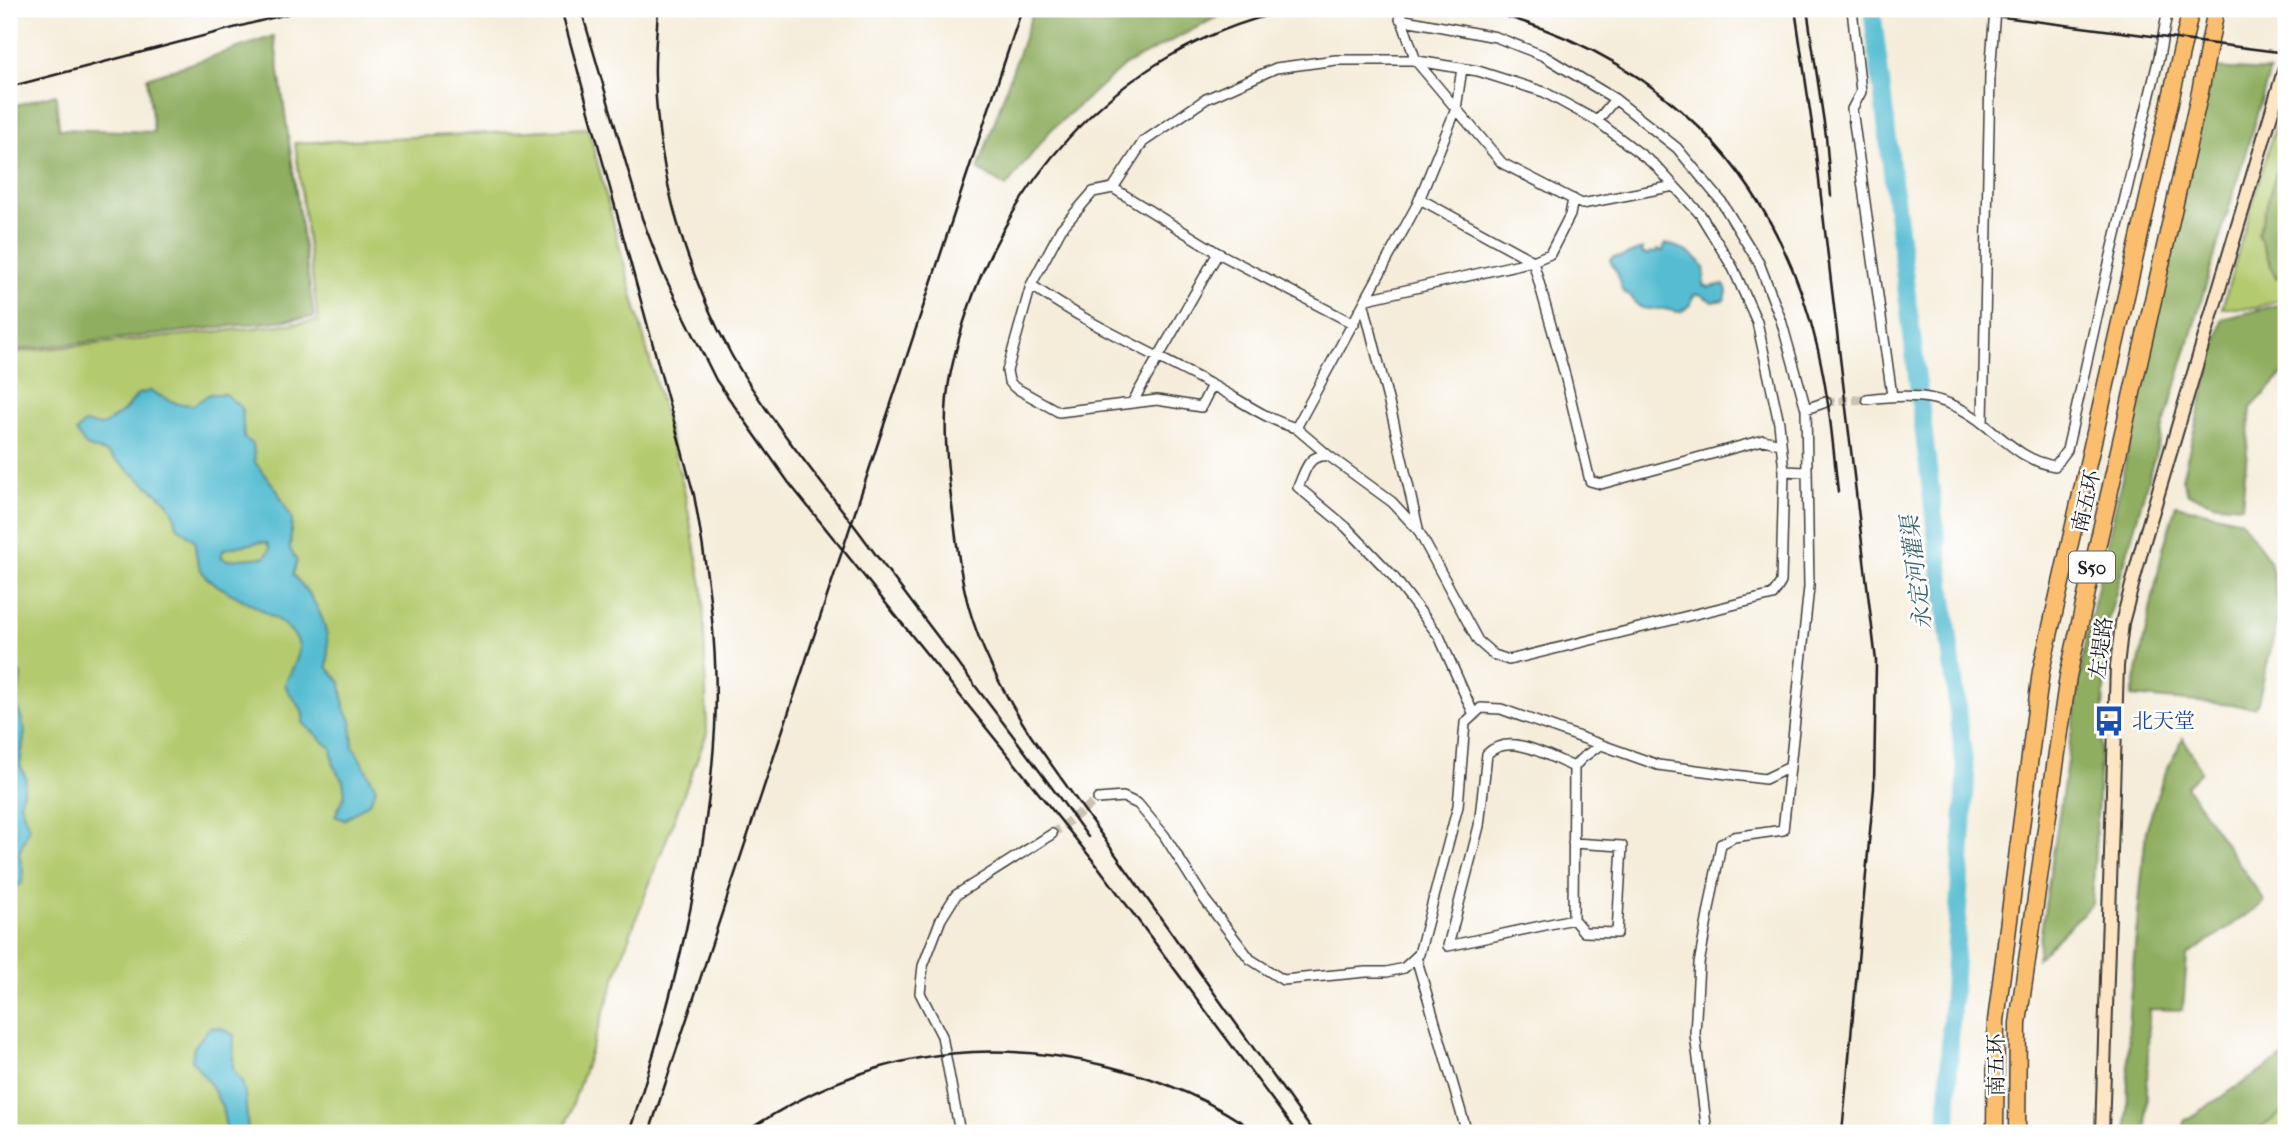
<svg xmlns="http://www.w3.org/2000/svg" width="2295" height="1142" viewBox="0 0 2295 1142" font-family="'IM FELL French Canon','Noto Serif SC',serif">
<style>
.green{fill:#b4ca6e;stroke:#687345;stroke-width:2}
.forest{fill:#8fae61;stroke:#56653e;stroke-width:2}
.water{fill:#54bcd1;stroke:#386c76;stroke-width:2;fill-rule:evenodd}
.lines{fill:none;stroke-linecap:round;stroke-linejoin:round}
.river{stroke:#54bcd1;stroke-width:18}
.street-tunnel{stroke:#cac3b4;stroke-width:9;stroke-dasharray:9 4.5;stroke-linecap:butt}
.street-casing{stroke:#3d3b38;stroke-width:12}
.secondary-casing{stroke:#3d3b38;stroke-width:16}
.highway-casing{stroke:#3d3b38;stroke-width:19}
.street{stroke:#fff;stroke-width:9}
.secondary{stroke:#fde5c5;stroke-width:12}
.highway{stroke:#fbbe6e;stroke-width:16}
.rail{stroke:#1c1c1c;stroke-width:2.5}
.labels{text-anchor:middle;stroke-width:5;stroke-linejoin:round;paint-order:stroke}
.shield{fill:#fff;stroke:#606060;stroke-width:2}
.shield-label{font-size:19px;font-weight:bold;fill:#1c1c1c}
.street-label{font-size:21px;fill:#1c1c1c;stroke:#fff}
.transit-label{font-size:21px;fill:#164399;stroke:#fff;text-anchor:start}
.water-label{font-size:23px;font-style:italic;fill:#35646d;stroke:#fff}
</style>
<rect width="100%" height="100%" fill="#fff"/>
<filter id="ink" filterUnits="userSpaceOnUse"><feTurbulence type="fractalNoise" baseFrequency=".0143" numOctaves="2"/><feDisplacementMap in="SourceGraphic" scale="14" xChannelSelector="R" yChannelSelector="G"/><feConvolveMatrix kernelMatrix="1 2 1 2 8 2 1 2 1" color-interpolation-filters="sRGB"/></filter>
<filter id="wash" filterUnits="userSpaceOnUse"><feTurbulence type="fractalNoise" baseFrequency=".00686" numOctaves="4" result="noise"/><feDisplacementMap in="SourceGraphic" scale="28" xChannelSelector="R" yChannelSelector="G"/><feGaussianBlur stdDeviation="1.57" result="paint"/><feColorMatrix in="noise" values="0 0 0 0 0 0 0 0 0 0 0 0 0 0 0 0 0 1.4 0 .05"/><feComposite in="paint" operator="in"/></filter>
<g filter="url(#wash)">
<rect width="100%" height="100%" fill="#f5edda"/>
<path class="green" d="M2286 88V297L2256 308H2222Z
M588 128 684 489 703 590 707 733 627 943 563 1133H9V353L318 321 295 143Z
M2286 1110V1133H2253Z"/>
<path class="forest" d="M1034 9H1191L1219 16 1125 65 1051 130 1006 187 978 169Z
M274 36 314 317 9 351V107L56 94 59 129 154 132 147 78Z
M2212 68 2270 71 2152 465 2108 621 2092 904 2037 959 2084 650Z
M2286 139V272L2276 278 2258 234Z
M2286 303V371L2251 408 2242 506 2217 504 2188 494 2182 479 2222 319Z
M2176 505 2241 520 2270 561 2280 611 2258 702 2254 707 2132 696 2163 549Z
M2183 738 2201 771 2186 786 2265 902 2187 956 2183 1010 2149 1009 2146 1133H2127L2129 1010 2146 830 2163 778Z
M2286 1055V1110L2253 1133H2183L2184 1121Z
M959 1127 1036 1133H960Z"/>
<path class="water" d="M1665 244C1676 245 1700 256 1704 268 1706 273 1703 279 1703 285L1710 287 1723 284C1728 289 1728 293 1724 300L1713 302 1699 294 1694 295 1689 306 1681 312C1675 312 1670 310 1664 309 1649 308 1639 313 1631 296 1616 290 1623 282 1616 271 1614 267 1611 264 1610 260L1613 257C1625 258 1632 251 1643 249L1642 253 1648 255 1650 252 1656 253 1657 250 1663 251Z
M150 391 178 404 193 405 210 394H225L242 408 244 438 253 444 255 462 277 490 292 519 290 549 297 561 293 575C319 602 332 630 327 667L341 683 344 707 351 720 353 746 376 788 370 802 344 820 335 816 345 794 343 781 334 767 331 748 303 723C306 704 289 700 285 684 289 674 299 660 299 649 301 620 223 595 206 577 197 567 195 553 195 541L177 526 173 510 163 498 107 453 86 446 76 432 84 423 102 426 124 411 138 394ZM260 542 267 543 270 549 265 557 227 560 221 557 223 550 228 548Z
M9 655 21 675 17 704 25 731 20 765 26 778 20 804 29 827 19 854 23 871 22 883 12 890 9 889Z
M210 1027 221 1028 234 1035 233 1069 242 1082 245 1093 248 1133H227L222 1107 212 1087 192 1060 194 1047Z"/>
<g class="lines">
<path class="river" d="M1872 9 1966 778 1950 1040 1947 1133"/>
</g>
</g>
<g filter="url(#ink)">
<g class="lines">
<path class="street-tunnel" d="M1826 402 1867 399
M1052 834 1098 799"/>
<g class="street-casing">
<path id="street" d="M1398 9 1416 61 1502 163 1582 204 1674 186
M1852 9 1861 92 1852 109 1892 396
M1597 121 1615 99
M1113 188 1218 253 1354 324
M1420 199 1533 261 1550 254 1570 215 1573 199
M1031 285 1007 371 1009 381 1014 387 1059 412 1157 400 1201 407 1212 385
M1367 299 1533 261 1566 379 1590 481 1601 484 1763 440 1781 444
M1364 305 1393 419 1418 528
M1867 399C1914 393 1947 394 1985 425 2008 443 2025 461 2055 466L2067 450 2107 272 2159 57 2168 9
M1132 403 1218 253
M1806 409 1826 402
M1983 423 1990 74 1995 9
M1296 428C1265 419 1239 399 1210 384 1150 352 1087 324 1031 285L1061 229 1093 192 1113 188 1143 142 1206 99 1276 68 1336 60H1412L1478 71 1544 92 1597 121 1655 165 1700 214 1733 268 1757 322 1779 423 1784 471 1781 582 1773 595 1509 660 1494 655 1478 641 1418 530 1392 502 1329 456C1307 454 1306 470 1298 487L1346 527 1392 575 1439 636 1474 715
M1329 456 1296 428 1417 205 1456 109 1462 68
M1784 471 1806 472
M1098 799 1123 797 1138 804 1164 835 1205 900 1250 959 1283 980 1366 972H1387L1404 968 1419 954 1458 806 1465 723 1481 708 1501 709 1658 765 1765 779 1790 767 1809 587 1806 409 1781 320 1759 263 1721 201 1677 148 1615 99 1544 56 1496 37 1400 19
M1573 843 1622 846 1617 933 1584 932 1573 919 1574 767 1581 759 1600 745
M1573 919 1448 946 1479 826 1487 754C1510 731 1550 757 1574 767
M1416 957 1467 1133
M960 1133 942 1036 920 993 923 966 941 919 956 895 1052 834
M1707 1133 1695 1034 1699 964 1721 844 1734 837 1783 830 1790 767"/>
</g>
<g class="secondary-casing">
<path id="secondary" d="M2102 1133 2117 666 2122 623 2143 544 2286 64"/>
</g>
<g class="highway-casing">
<path id="highway" d="M1995 1133 1996 1021 2041 671 2191 9
M2017 1133 2018 1023 2068 676 2200 92 2216 9"/>
</g>
<use href="#street" class="street"/>
<use href="#secondary" class="secondary"/>
<use href="#highway" class="highway"/>
<path class="rail" d="M561 9 694 495C708 572 719 650 715 728 707 867 672 1001 629 1133
M581 9 642 218 663 273 716 380 789 483 1099 868 1297 1133
M658 9C657 31 654 55 655 78 658 174 685 271 732 356 768 418 816 475 859 532 934 634 1014 734 1088 837
M1295 9C1113 46 989 194 951 371 942 412 946 457 951 498 956 535 959 572 969 608 982 654 1005 696 1031 736L1314 1133
M1479 9C1659 53 1776 170 1818 350 1829 397 1833 445 1838 492
M1795 9 1814 138 1876 661 1874 788 1842 1133
M1807 9 1826 136 1831 196
M1940 9 2286 53
M9 87 306 9
M649 1133 1022 9
M744 1133C858 1056 973 1033 1107 1066 1160 1079 1213 1101 1257 1133"/>
</g>
</g>
<defs>
<g id="bus-bare" transform="scale(2.415)"><path d="M-5-6H5V4H4V6H2V4H-2V6H-4V4H-5ZM-3.5-4V0h7V-4ZM-3.5 1.2v1.5H-2V1.2ZM2 1.2v1.5H3.5V1.2Z" fill="#1a4fb4" stroke="#fff" stroke-width="2.5" paint-order="stroke"/></g>
</defs>
<g fill-rule="evenodd">
<use href="#bus-bare" x="2109" y="721"/>
</g>
<g class="labels">
<rect class="shield" x="2069" y="551.5" width="46" height="31" rx="5"/>
<g class="shield-label">
<text x="2092" y="574">S50</text>
</g>
<g class="street-label">
<text transform="translate(2086 501) rotate(-77)" y="7">南五环</text>
<text transform="translate(2101 648) rotate(-83)" y="7">左堤路</text>
<text transform="translate(1996 1065) rotate(-90)" y="7">南五环</text>
</g>
<g class="transit-label">
<text x="2132" y="728">北天堂</text>
</g>
<g class="water-label">
<text transform="translate(1916 573) rotate(-97)" y="8">永定河灌渠</text>
</g>
</g>
<rect width="2295" height="1142" fill="none" stroke="#fff" stroke-width="35"/>
</svg>
